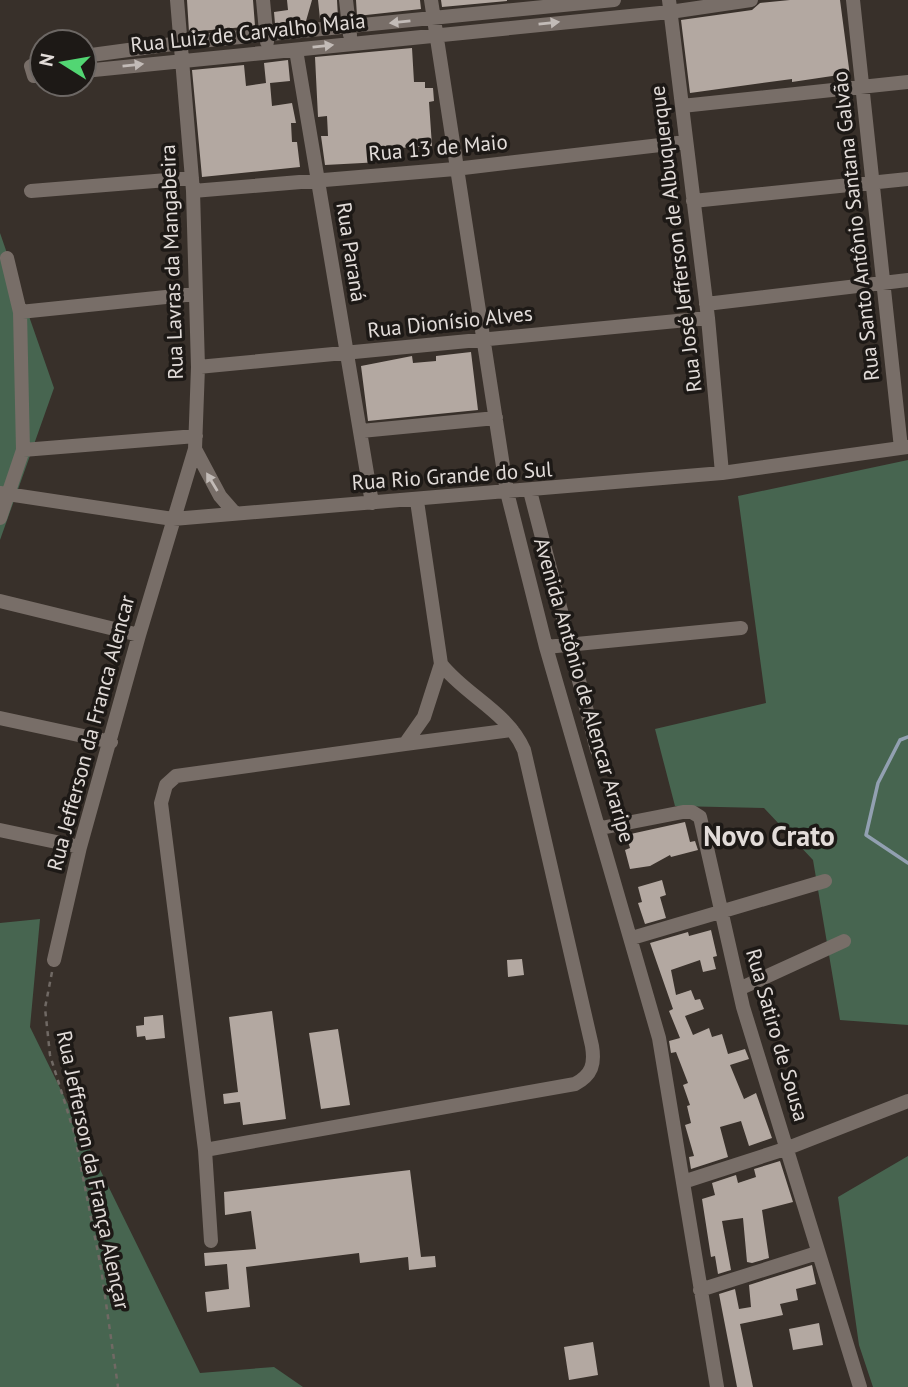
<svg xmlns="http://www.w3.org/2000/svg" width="908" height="1387" viewBox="0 0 908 1387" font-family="'PT Sans',sans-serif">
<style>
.forest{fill:#476550}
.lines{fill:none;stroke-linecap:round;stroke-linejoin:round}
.stream{stroke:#92a0b1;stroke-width:3.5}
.building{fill:#b3a8a1}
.path{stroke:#706964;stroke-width:2.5;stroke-dasharray:5 5;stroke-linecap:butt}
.minor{stroke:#786e68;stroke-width:14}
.oneway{fill:#c2bbb7}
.labels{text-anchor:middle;stroke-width:7;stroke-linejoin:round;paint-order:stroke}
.street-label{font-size:21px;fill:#e2dcd9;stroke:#1d1916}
.district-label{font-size:28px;font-weight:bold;fill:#e2dcd9;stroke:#1d1916}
</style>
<rect width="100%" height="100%" fill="#38302a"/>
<path class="forest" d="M0 233 54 388 0 540Z
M908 460V1025L840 1020 813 860 764 808 675 806 655 729 766 703 738 496Z
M40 919 30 1027 200 1373 274 1367 303 1387H0V923Z
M908 1156V1387H873L859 1345 838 1197Z"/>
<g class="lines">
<path class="stream" d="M908 737 900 740 878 783 866 835 908 863"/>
</g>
<path class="building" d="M187 0H253L255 26 189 32Z
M287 0H312L306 21 275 24 274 12 288 10Z
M318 0H337L338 18 320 19Z
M356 0H420L421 9 357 16Z
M441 0H507V1L442 7Z
M790 0H840L850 76 840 78 839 75 792 82V79L690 93 681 20 752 10 760 3Z
M412 48 414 82H425V88H433L434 101 429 102 432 146 399 148 400 161 325 165 321 136H328L327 116 318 117 315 57Z
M288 60 290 81 270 83 272 106 292 103 296 123H291L292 142H297L300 167 202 177 192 70 244 65 246 86 266 83 264 63Z
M471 352 478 410 368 421 361 366 412 356 413 363 436 361V356Z
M685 822 690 842 695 841 698 850 671 857 670 855 650 866 630 869 625 850 630 848 626 835Z
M662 880 666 895 660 897 666 918 645 924 638 903 642 902 638 887Z
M711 930 717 956 713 957 716 969 703 972 700 960 671 970 676 995 691 990 695 1000 700 999 704 1009 685 1016 693 1035 709 1028 712 1037 722 1034 728 1054 745 1049 749 1059 730 1065 744 1099 756 1093 772 1138 749 1146 741 1121 720 1127 728 1157 691 1169 689 1157 694 1156 685 1125 691 1123 687 1106 690 1105 683 1085 688 1083 676 1052 671 1053 669 1041 680 1038 669 1011 673 1009 650 943 688 932 689 936Z
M522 959 524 975 508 977 507 960Z
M272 1011 286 1119 243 1125 240 1102 224 1104 223 1094 238 1092 229 1017Z
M163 1015 165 1038 146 1040 145 1036 137 1037 136 1026 144 1025V1017Z
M338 1029 350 1105 321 1109 309 1033Z
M780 1161 793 1202 762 1210 769 1258 752 1263 747 1262 743 1218 722 1221 731 1270 718 1274 715 1256 711 1257 702 1199 715 1195 712 1183 736 1175 738 1183 756 1177 754 1169Z
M410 1170 421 1257 435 1256 436 1267 409 1270 408 1257 360 1263 359 1253 246 1267 250 1307 207 1312 205 1292 229 1289 227 1264 205 1266 204 1253 256 1249 251 1211 225 1215 224 1192Z
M812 1265 816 1284 796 1289 798 1300 780 1304 783 1315 740 1324 753 1387H737L719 1294 735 1289 739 1309 751 1307 749 1285Z
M819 1323 823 1345 793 1350 789 1329Z
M593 1342 598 1375 569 1380 564 1347Z"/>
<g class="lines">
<path class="path" d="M52 972 45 1008 50 1055 74 1132 101 1268 118 1387"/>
<path class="minor" d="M263 0 267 42
M346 0 350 35
M431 0 507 492 546 647 659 1038 717 1387
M669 0 708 318 722 473
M853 0 901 448
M296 50 372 503
M84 56 180 43 614 0
M42 61 31 66 34 76H42
M84 71 670 12 751 0
M682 106 908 82
M31 191 192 178
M193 191 455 169 686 142
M693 201 908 179
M706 304 908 280
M20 312 195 294
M198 367 708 318
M361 431 496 418
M195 449 220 496 234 512
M23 450 196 436
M530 491 597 750
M0 493 173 519 722 473 908 447
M0 518 23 450 20 312 7 258
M0 601 139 635
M546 647 741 628
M0 718 111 742
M405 744 512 730
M601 828 683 812H692L700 817 743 1007 860 1387
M0 830 80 847
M632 938 825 881
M54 960 80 847 139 635 195 449 198 367 193 191 177 0
M739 989 844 941
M205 1150 575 1084C592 1075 595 1064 592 1046L524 750C508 712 465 695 441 664L417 501
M683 1182 788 1148 908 1101
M211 1241 205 1150 161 803 166 785 176 776 405 744 424 717 441 664
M700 1290 817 1253"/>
</g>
<defs><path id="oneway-solid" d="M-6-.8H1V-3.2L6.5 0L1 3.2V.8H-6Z" transform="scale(1.75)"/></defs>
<g class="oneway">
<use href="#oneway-solid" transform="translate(400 22) rotate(174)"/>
<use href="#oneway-solid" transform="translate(549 23) rotate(-6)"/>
<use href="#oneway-solid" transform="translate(323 46) rotate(-6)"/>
<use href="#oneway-solid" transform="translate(133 65) rotate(-6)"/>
<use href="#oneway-solid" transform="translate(212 482) rotate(-121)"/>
</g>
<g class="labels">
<g class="street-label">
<text transform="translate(248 33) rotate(-6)" y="7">Rua Luiz de Carvalho Maia</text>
<text transform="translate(438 148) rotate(-5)" y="7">Rua 13 de Maio</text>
<text transform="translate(856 226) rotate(-96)" y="7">Rua Santo Antônio Santana Galvão</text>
<text transform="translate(676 239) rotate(-97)" y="7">Rua José Jefferson de Albuquerque</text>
<text transform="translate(351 252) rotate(81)" y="7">Rua Paraná</text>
<text transform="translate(172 262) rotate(-92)" y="7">Rua Lavras da Mangabeira</text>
<text transform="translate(450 322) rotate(-6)" y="7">Rua Dionísio Alves</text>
<text transform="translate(452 476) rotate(-4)" y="7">Rua Rio Grande do Sul</text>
<text transform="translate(584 690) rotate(74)" y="7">Avenida Antônio de Alencar Araripe</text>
<text transform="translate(91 733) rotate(-75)" y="7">Rua Jefferson da Franca Alencar</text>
<text transform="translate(777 1035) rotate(74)" y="7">Rua Satiro de Sousa</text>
<text transform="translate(93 1170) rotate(78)" y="7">Rua Jefferson da França Alençar</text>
</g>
<g class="district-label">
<text x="769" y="846">Novo Crato</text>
</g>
</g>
<g transform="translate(63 63) rotate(281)"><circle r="33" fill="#1d1916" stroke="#6c6764" stroke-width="2"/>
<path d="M0-5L12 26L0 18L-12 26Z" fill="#52d673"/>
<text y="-10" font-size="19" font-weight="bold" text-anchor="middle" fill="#e2dcd9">N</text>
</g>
</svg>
